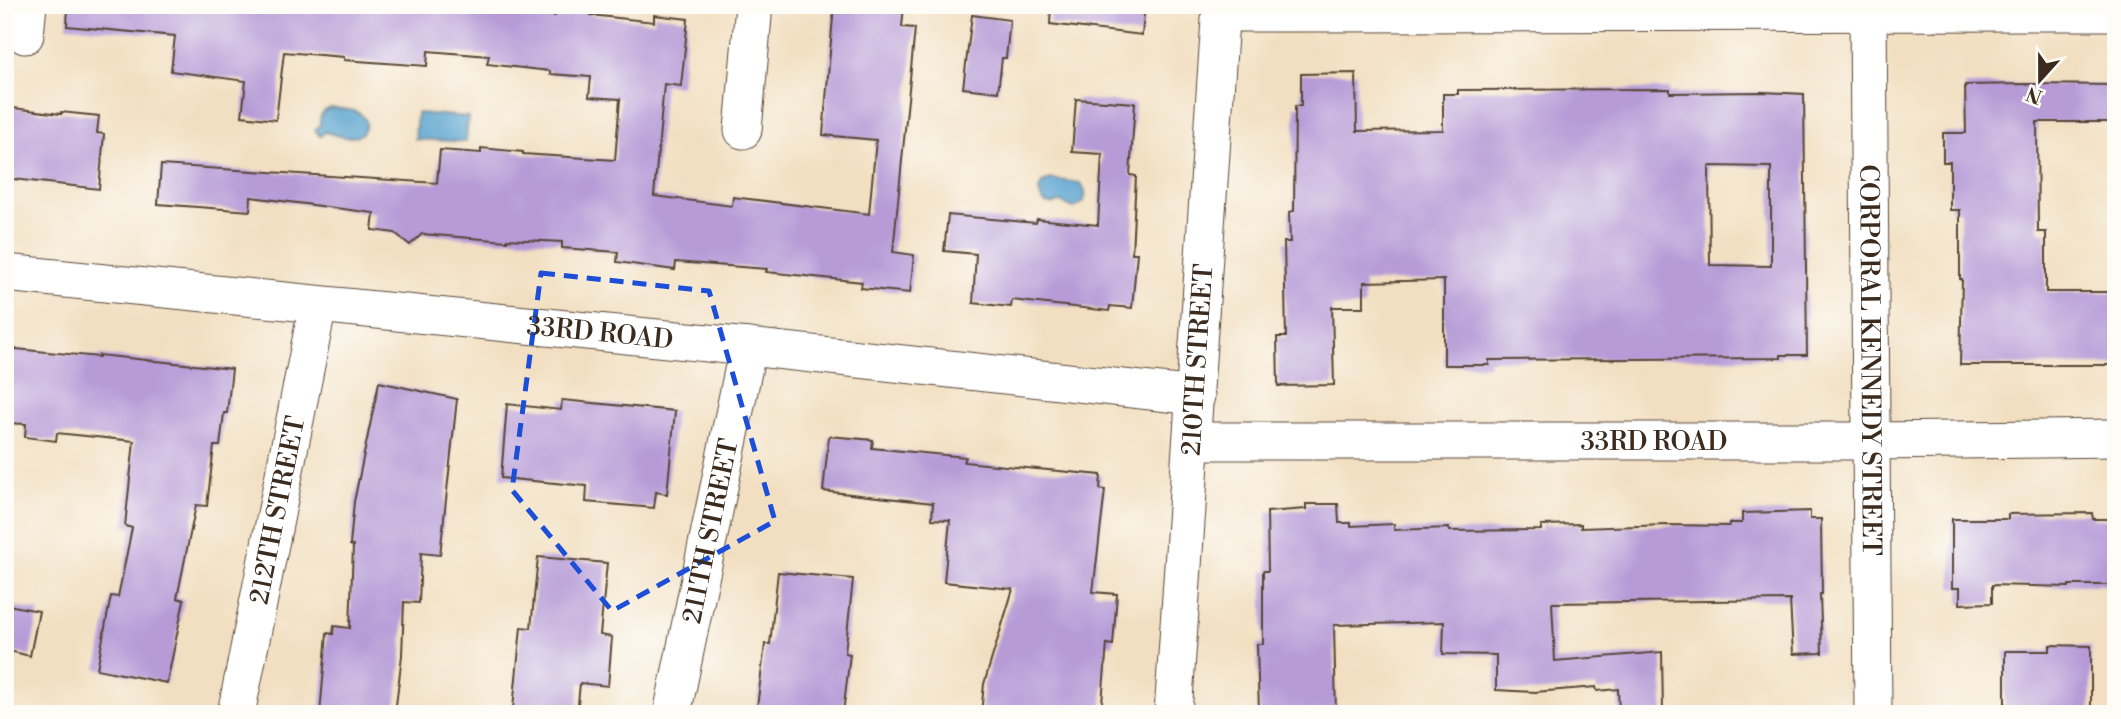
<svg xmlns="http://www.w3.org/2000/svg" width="2121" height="719" viewBox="0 0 2121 719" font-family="'Libre Bodoni',serif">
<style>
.water{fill:#56a2ce;stroke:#486676;stroke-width:2}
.building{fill:#b69bd7;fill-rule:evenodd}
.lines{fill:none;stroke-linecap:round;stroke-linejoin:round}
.street-casing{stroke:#564536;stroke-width:39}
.street{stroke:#fff;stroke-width:37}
.marked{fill:none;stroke:#1d4ed8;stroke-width:5;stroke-dasharray:14 9;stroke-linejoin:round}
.labels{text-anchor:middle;stroke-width:7;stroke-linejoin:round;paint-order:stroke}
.street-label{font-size:26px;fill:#3b2a1e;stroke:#fdfcf7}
</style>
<rect width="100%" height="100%" fill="#fdfcf7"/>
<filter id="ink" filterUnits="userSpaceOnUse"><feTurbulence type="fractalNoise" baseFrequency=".0143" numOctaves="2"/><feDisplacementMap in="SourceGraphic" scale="14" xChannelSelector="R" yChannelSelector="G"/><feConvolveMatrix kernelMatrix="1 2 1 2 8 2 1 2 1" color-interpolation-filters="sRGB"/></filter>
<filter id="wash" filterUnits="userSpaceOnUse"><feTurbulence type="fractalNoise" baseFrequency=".00686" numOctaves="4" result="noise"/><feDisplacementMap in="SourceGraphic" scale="28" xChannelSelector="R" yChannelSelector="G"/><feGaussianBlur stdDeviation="1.57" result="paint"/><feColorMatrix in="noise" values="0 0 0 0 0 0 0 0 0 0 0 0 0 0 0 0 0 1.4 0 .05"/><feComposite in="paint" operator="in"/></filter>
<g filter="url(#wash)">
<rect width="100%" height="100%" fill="#f2dfc1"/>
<path class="water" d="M331 108C340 109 352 109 359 113 371 120 366 136 353 137 344 138 333 134 325 132L320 136 315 130 320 125C319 115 322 111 331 108Z
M417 113 468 117 466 142 415 139Z
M1051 179 1080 183C1089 194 1086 203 1074 208L1060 202C1047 207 1040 203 1039 189L1043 183Z"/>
<g id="blocks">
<path class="building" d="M68 5H458L555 16 556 7 591 10V15L654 22V15L688 19 681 86 664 84 654 196 732 206 733 197 869 214 876 140 823 135 834 5H904L902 27 915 28 893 252 914 255 910 293 861 288 862 282 766 272 767 269 676 262 675 270 617 262 618 252 562 248V242L507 239V241L422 234 410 245 395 233 372 230 374 213 251 197 250 211 158 204 161 165 437 183 440 150 481 153V148L523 152V154L615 160 620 99 589 97 591 77 550 74V71L487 64 489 56 428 51 427 66 344 60V57L284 52 276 120 242 116 246 81 171 71 175 36 67 26Z
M1051 5H1145L1142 35 1050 24Z
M972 15 1010 20 1006 58H1002L998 92 963 88Z
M1356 73 1357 131 1443 130V94H1458V90L1670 89V93L1763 92 1804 94 1807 355H1781V358L1489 360V365H1444V280L1364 282V307H1332L1334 385 1278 386 1277 337H1286L1284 242H1290L1289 212 1294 211 1295 106H1301V74ZM1709 166 1771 167V266L1710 265Z
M2026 84 2116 85V122H2037L2038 232H2046V292H2116V365H1960L1962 279H1960V210H1950V162H1943V133H1966L1965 85Z
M1076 99 1135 103 1130 175 1136 176 1132 253H1137L1132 308 1110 306 1109 311 1012 300 1011 307 973 303 976 254 944 251 948 215 1036 223 1037 219 1098 225 1102 154 1072 152Z
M5 107 61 114V112L99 116 97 133 104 134 99 189 5 178Z
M5 348 99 357V355L232 369 227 413H224L220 446H214L207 506 196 505 177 598 184 600 167 683 97 669 111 596 118 597 132 528 125 526 134 441 57 433 56 441 25 437 26 424 5 423Z
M379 382 457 399 440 555 421 553 419 603 404 602 402 655 395 714H320L327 633 333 634 334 626 350 628 353 546 350 545 354 502Z
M562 400 675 411 667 494 656 492 654 508 586 502 587 486 501 478 507 404 561 410Z
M829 436 873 440 872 448 966 457 964 462 1101 475 1100 489 1105 490 1093 592 1117 594 1113 645 1107 644 1101 714H981L984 684 1013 589 944 582 950 520 932 519 933 503 823 491Z
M1306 504H1338L1339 523H1351V526L1394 524V530L1449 528V531L1541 530V525L1581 524V528L1667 525 1729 526V523H1742V513L1810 511V519H1821L1822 594H1820L1822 653 1793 654 1790 600 1552 603 1555 661 1662 652 1663 714H1619L1618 689 1597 691 1596 687 1535 692 1496 690V655L1443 654 1444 622 1334 625 1336 714H1259L1257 644H1263V571H1268L1267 512 1306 509Z
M2092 513 2093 519H2116V585H2069V587L1992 585V603L1960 604V588H1952V519H2008V514Z
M538 557 607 563 600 635 612 637 608 686 580 683 577 714H527L528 711 513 709 521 627 531 628Z
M778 572 853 579 845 653 850 654 843 714H814L757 707 765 644H770Z
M8 605 39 611 30 656 5 650V620Z
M2050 645 2091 646V714H2005V651H2050Z"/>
</g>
</g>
<g filter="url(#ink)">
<use href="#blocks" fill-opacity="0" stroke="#564536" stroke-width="2"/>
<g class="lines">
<g class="street-casing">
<g id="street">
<path id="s1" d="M1868 5 1873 714"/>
<path d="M1221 13 2116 12"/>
<path d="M25 35 28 5"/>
<path d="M743 130 754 5"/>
<path id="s2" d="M5 273 748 347 1196 396"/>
<path id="s3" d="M1192 441H1872L2116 438"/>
<path id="s4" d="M236 714 318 305"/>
<path id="s5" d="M672 714 748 347"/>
<path id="s6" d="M1173 714 1221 5"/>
</g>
</g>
<use href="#street" class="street"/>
</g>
</g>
<path class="marked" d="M541 273 709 291 775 521 612 611 512 490Z"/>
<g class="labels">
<g class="street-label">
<text dy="9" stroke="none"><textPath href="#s2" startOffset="598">33RD ROAD</textPath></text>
<text dy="9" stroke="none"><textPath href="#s1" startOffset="355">CORPORAL KENNEDY STREET</textPath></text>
<text dy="9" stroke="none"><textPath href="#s6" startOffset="355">210TH STREET</textPath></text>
<text dy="9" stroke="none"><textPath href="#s3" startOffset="462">33RD ROAD</textPath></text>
<text dy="9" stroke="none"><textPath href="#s4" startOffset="208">212TH STREET</textPath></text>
<text dy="9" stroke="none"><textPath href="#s5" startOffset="187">211TH STREET</textPath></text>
</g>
</g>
<rect width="2121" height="719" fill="none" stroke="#fdfcf7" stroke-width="28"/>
<g transform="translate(2040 80) rotate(201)" stroke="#fdfcf7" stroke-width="5" paint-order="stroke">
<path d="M0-5L12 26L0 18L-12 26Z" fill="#3b2a1e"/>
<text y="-10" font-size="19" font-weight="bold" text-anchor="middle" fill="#3b2a1e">N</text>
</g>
</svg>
